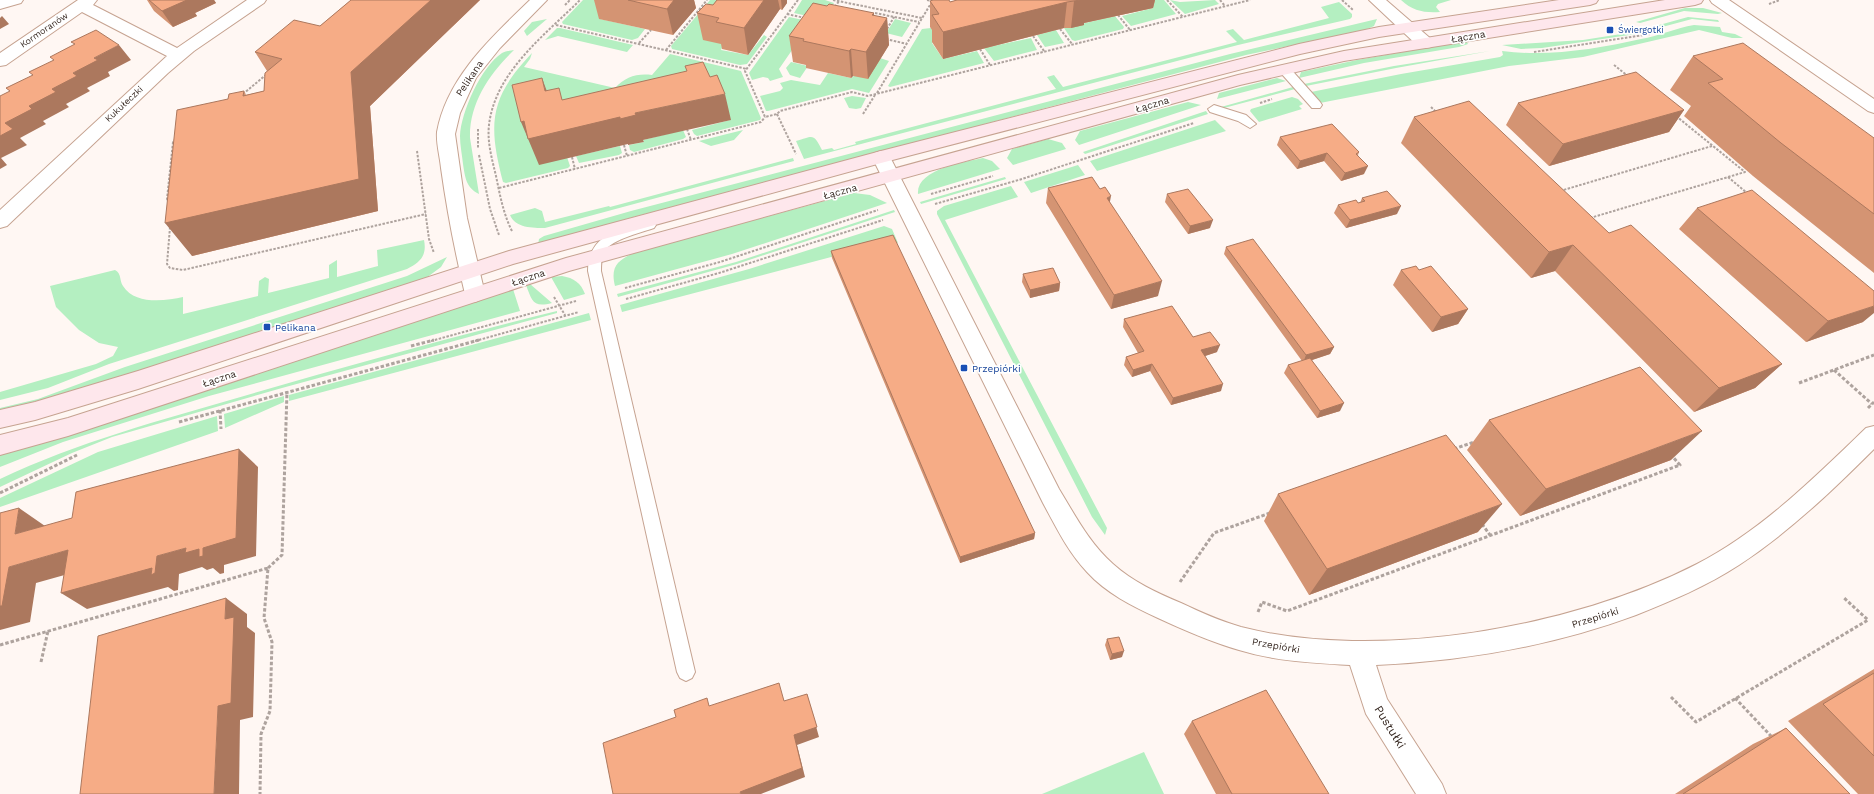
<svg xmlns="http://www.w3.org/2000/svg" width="1874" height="794" viewBox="0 0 1874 794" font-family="'Work Sans',sans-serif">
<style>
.green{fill:#b4efc1}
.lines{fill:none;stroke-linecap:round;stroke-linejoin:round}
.lane-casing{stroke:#c6a391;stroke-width:2}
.street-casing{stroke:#c6a391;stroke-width:2}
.secondary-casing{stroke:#c6a391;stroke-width:2}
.path-far1{stroke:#aea39e;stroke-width:2;stroke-dasharray:2.5 1.5;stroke-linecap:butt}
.path{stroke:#aea39e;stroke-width:3;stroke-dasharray:3.5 2;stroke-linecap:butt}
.lane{fill:#fff;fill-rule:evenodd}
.street{fill:#fff;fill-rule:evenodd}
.secondary{fill:#fee7ec;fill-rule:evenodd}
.wall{fill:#d49473}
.shaded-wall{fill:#ac785e}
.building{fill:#f6ac86;stroke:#ac785e}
.transit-dot{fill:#1a4fb4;stroke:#fff;stroke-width:1.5}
.labels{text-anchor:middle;stroke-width:3.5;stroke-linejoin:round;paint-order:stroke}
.far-street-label{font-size:9px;fill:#372922;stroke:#fff}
.far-transit-label{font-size:9px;fill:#164399;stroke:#fff;text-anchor:start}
.street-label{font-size:10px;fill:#372922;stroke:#fff}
.transit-label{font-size:10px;fill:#164399;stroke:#fff;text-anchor:start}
.near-street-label{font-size:12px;fill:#372922;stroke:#fff}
</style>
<rect width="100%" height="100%" fill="#fff7f3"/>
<path class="green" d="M583 0H621L600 19 645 29 638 38 632 40 563 24 562 22Z
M710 0H744L721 50 748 55 764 35 767 37 747 64 740 65 672 49 671 46Z
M802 0H825L834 3 824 18 821 19 794 13Z
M1146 0H1164L1176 14 1131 26 1122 16 1153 8Z
M1170 0 1180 2 1215 0 1219 4 1185 14Z
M1401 0H1451L1438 4 1436 7 1440 12C1424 13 1413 11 1401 0Z
M1339 2 1352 14V17L1350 19 1238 45 804 159 796 141C814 136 813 133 822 150L832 148 834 150 856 144 855 142 1056 89 1047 77 1054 75 1063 87 1237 42 1226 31 1233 29 1244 40 1329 18 1321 7Z
M1685 8H1703L1722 13 1718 14 1684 11 1640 23 1636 22Z
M1115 16 1124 27 1123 29 1075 41 1072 40 1064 28Z
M789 17 818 23 810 24 779 69 783 77 770 81 768 78 763 77 752 80 749 73Z
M1688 17 1718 20 1719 22 1692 19 1636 34 1542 48 1521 49 1502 45 1583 40 1634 32Z
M547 19 527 36 524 31 532 22Z
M895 19 911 23 902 37 886 33Z
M1377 19 1374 26 1365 30 1246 55 626 219 538 245 539 239 544 236 631 211 1230 54Z
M1694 25 1720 27 1722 32 1735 34 1743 38H1732L1699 30 1583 57 1509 66 1320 103 1311 92 1401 74 1500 57 1503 55 1502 51C1548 57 1596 49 1641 39 1659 36 1676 28 1694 25Z
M557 28H560L633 45 627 52 558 36 545 40Z
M931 28 939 40 932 43 943 59 977 51 984 63 890 87 888 86 922 29Z
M1056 30 1064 43 1045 47 1037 35Z
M1031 38 1037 50 994 61 984 48Z
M1466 41 1468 44 1459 47 1364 63 1299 78 1301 72 1357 60Z
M514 50C490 73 469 103 470 138L479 194C466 188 465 177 463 164 462 155 460 145 460 136 461 112 481 67 502 53 505 51 510 51 514 50Z
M1490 51 1396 68 1306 86 1304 84 1394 66Z
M532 53 530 59 524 67 615 88C625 77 637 73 652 75L670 54 741 71 761 118 760 120 697 136 694 134 692 130 730 120 723 103 567 157 570 166 568 168 506 183 503 182C488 124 489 98 532 53Z
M880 58 889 61 869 93 852 89 768 111H766L760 96 780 91 783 88 780 83 791 80 820 85 828 73 851 78Z
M791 62 808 66 800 78 790 75 786 68Z
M1277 78 1286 81 1217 99 1219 93Z
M1293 87 1295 89 1224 108 1221 107Z
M852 96 866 98 861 108 856 109 849 108 844 98Z
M1292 97 1298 99 1303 104 1299 106 1302 109 1259 122 1250 111 1251 109Z
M1188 102 1201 105 1079 145 1075 140 1080 131Z
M1206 111 1208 114 1085 154 1083 152Z
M1215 120 1226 131 1097 171 1090 161Z
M683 130 686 137 683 139 634 152 630 150 629 145 644 142 643 140Z
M743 130 734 140 711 146 699 141Z
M1048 139 1062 143 1066 149 1013 165 1007 158 1012 149Z
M620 146 622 153 619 155 579 163 576 156Z
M793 158 794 161 545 228C533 228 515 228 510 215L535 208 542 211 545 222 609 206 610 207Z
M983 158 992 161 1000 169 918 194C916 169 965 162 983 158Z
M1078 165 1085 175 1031 193 1024 182Z
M1005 177 1006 179 921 204 920 202Z
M1011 186 1018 197 945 220 1107 528 1105 535 1092 517 937 214V211L944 206Z
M854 193 870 195 887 203 732 254 615 286C610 266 618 260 636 252Z
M894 210 895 212 737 264 618 297 617 294 736 262Z
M884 226 892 229 898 243 892 241 622 312 620 305 749 269Z
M424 240C427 255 421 262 407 269L109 364 48 388 0 400V392L96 364 113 356 118 347 99 343 79 330 56 307 50 286 115 270C122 274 119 280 123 286 135 305 165 301 183 297V314L258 296 259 281 265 277 269 279 268 293 329 278V265L337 260V277L378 266 377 250Z
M447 257 441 267 422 281 91 387 0 411V408L38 399 125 367 407 276Z
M562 276C574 278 581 283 585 294L564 300 551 277Z
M530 284 552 303C533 308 532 301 526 285Z
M513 289 520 311 209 396 63 442 0 467V453Z
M557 311V313L282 388 112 437 72 453 0 487V479C78 442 161 420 244 396 347 366 452 337 557 311Z
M589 313 591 320 289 401V395Z
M284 396V402L225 428 224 414Z
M217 416 218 431 0 507V498L98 452Z
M1144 752 1164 794H1042Z"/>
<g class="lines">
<g class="lane-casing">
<path id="lane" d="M1284 65 1288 66 1320 102 1322 105 1320 108H1312L1280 72 1278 69Z
M1214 105 1246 115 1256 124 1250 128 1238 121 1210 112 1208 109Z
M649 220 654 222 656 225 654 228C640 233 608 240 603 254 601 260 601 265 601 271L695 672 692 678 686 681 680 678 677 672 588 271C588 234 620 229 649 220Z"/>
</g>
<g class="street-casing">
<path id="street" d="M0 0H23L21 3 0 9Z
M78 0H97L93 5 177 48 247 0H266L264 3 194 51 168 73 7 226 0 228V210L167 56 82 12 6 65 0 66V53Z
M530 0H547L500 48 476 78 460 113 455 134 467 218 485 294 482 299 475 302 468 299 465 294C455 252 447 211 441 168 440 157 436 143 437 132 447 77 492 37 530 0Z
M1369 0H1386L1431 39 1433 43 1431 47 1425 48 1419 47Z
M1710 0H1729L1874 99V113L1868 111 1712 3Z
M881 151 887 153 890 157 1059 489C1075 515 1089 543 1113 564 1133 582 1157 593 1181 603 1200 612 1220 621 1241 627 1377 662 1573 628 1697 564 1761 531 1814 478 1866 428L1874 426V449C1832 491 1789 532 1739 565 1707 586 1671 601 1636 615 1552 646 1466 661 1376 665L1387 699 1442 784 1446 794H1416L1366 714 1350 665C1313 663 1275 661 1239 650 1211 642 1184 630 1158 618 1132 606 1106 593 1087 572 1068 552 1056 527 1043 503L872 157 875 153Z"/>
</g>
<g class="secondary-casing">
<path id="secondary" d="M1559 0H1598L1596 3 1590 5 1379 37 1300 54 881 163 513 264 138 389 35 420 0 428V410L35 402 138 371 509 251 881 151 1299 44 1379 27Z
M1665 0H1703L1701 3 1695 5 1344 61 1240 85 569 271 68 436 0 455V435L68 418 566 258 1238 75 1344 51Z"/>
</g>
<path class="path-far1" d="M798 0 745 71 765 117 777 114 780 111 852 92 868 96 1250 0
M833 0 922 18
M927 0 933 1
M1167 0 1183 17
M1220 0 1225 6
M1342 0 1353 10
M1769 4 1780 0
M565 5 570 0
M835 7 839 1
M875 13 919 22
M787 14 805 18
M1118 15 1130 30
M556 25 747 69
M887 29 894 17
M1060 29 1072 44
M1033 36 1044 51
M886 39 907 44
M639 43 651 30
M980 49 990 65
M666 50 707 0
M1534 52 1650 34
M1614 65 1628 76
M877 93 933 0
M243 94 267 74
M1260 103 1272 99
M1431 107 1436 112
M777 114 796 154
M863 114 875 95
M478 129V148
M687 129 691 140
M624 145 627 156
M417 151 429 239 434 253
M479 155 490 209 499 235
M572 157 575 169
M1728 177 1747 193
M499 188 761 122 765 117
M1560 191 1712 146
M931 194 993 176
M170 203 167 199 173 142 175 140
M935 204 1022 179 1194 123
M1590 218 1745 172 1676 116
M170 227 167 264 170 268 183 270 426 214
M512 231C503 213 500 195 496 176 492 159 487 142 489 125 495 72 545 35 580 0
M625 288 720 262 878 210
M554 297 565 315
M626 299 719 273 883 220
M431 341 576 301
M475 341 579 312"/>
<path class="path" d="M411 346 434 340
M1834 370 1872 404
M1799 383 1874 355
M1868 408 1874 402
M220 410 221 429
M179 422 479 340
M1454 449 1474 442
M0 493 77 455
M1482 524 1490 535
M268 568 282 555 287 391
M1180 582 1214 533 1270 513
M1258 612 1262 602 1287 611 1680 465 1672 456
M0 645 268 568 264 618 272 642 270 711 261 734 260 794
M41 662 48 631
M1671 697 1696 722 1868 620 1843 597
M1735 698 1772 737"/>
<use href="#lane" class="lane"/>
<use href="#street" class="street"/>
<use href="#secondary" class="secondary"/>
</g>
<path class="wall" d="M147 0H214L216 3 195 13 197 16 173 27 154 11Z
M351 0H480L370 106 378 211 192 256 228 99 244 91 246 95 264 91 267 71 255 52 320 26Z
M594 0H694L696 8 673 35 599 19Z
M717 0H787V3L782 10 780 9 748 55 722 49 721 44 703 40 697 13 713 5Z
M957 0H1155L1153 8 1084 23V25L1071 28H1064L943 59 932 42V30L930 27V1L950 2Z
M827 6 874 13V16L887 18 889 45 868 79 853 76 851 78 806 68V65L793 62 789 36Z
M1693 56 1874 138V273L1753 176 1684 116 1691 106 1670 90Z
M1518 103 1684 110 1669 132 1549 166 1506 125Z
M1414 117 1609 233 1782 364 1755 388 1694 412 1555 271 1531 278 1401 143Z
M1280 137 1359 152 1358 155 1364 174 1341 181 1324 161 1297 169 1277 145Z
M1048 188 1110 203 1158 296 1111 309 1046 203Z
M1167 194 1210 228 1188 234 1165 202Z
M1362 198 1397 214 1346 228 1334 213 1338 205 1360 203Z
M1697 208 1863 322 1806 342 1679 229Z
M1226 247 1334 347 1330 354 1312 360 1340 411 1317 418 1284 373 1288 365 1302 361 1224 254Z
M831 251 1035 533 1034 539 960 563 832 258Z
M1401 270H1419L1468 309 1458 324 1432 332 1393 285Z
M1023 274 1060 283 1059 291 1030 298 1022 282Z
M1124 319 1193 337 1217 352 1205 356 1221 391 1171 405 1150 371 1132 377 1124 365 1126 357 1138 353 1123 327Z
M1489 420 1671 460 1520 516 1467 450Z
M1278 494 1478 532 1309 595 1264 521Z
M1107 639 1122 657 1110 660 1105 645Z
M1874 669V794H1858L1788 721Z
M1192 721 1329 794H1216L1184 734Z
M1786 728 1850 794H1675L1753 744Z"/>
<path class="shaded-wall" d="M185 0H214L216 3 195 13 197 16 173 27 162 11Z
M431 0H480L370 106 378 211 192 256 165 223 351 72Z
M674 0H694L696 8 673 35 667 9Z
M764 0H778L780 9 748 55 744 28Z
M781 0H787V3L782 10Z
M1080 0H1155L1153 8 1084 23V25L1071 28 1074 1Z
M1067 2 1064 28 943 59V32Z
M874 13 875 38 887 18 889 45 868 79 866 52 872 15Z
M2 16 9 24 0 29V18Z
M119 45 131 60 108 72 110 76 87 88 90 91 66 104 69 107 43 121 46 124 20 138 27 145 1 158 7 165 0 169V136L5 123 94 58Z
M851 49 853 76 851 78 849 51Z
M542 78 552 105 545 91Z
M725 94 731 120 643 140 644 142 628 145V144L539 165 521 122 524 121 635 113Z
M1684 110 1669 132 1549 166 1563 144Z
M1327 153 1324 161 1297 169 1300 161Z
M1368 166 1364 174 1341 181 1345 173Z
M1111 196 1108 212 1107 198Z
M1401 206 1397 214 1346 228 1350 220Z
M1213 220 1210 228 1188 234 1190 226Z
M1573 245 1555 271 1531 278 1549 252Z
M1162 281 1158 296 1111 309 1114 295Z
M1060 283 1059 291 1030 298V290Z
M1874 306V313L1863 322 1806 342 1828 321Z
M1468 309 1458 324 1432 332 1441 317Z
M1220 345 1217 352 1199 358 1201 350Z
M1334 347 1330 354 1303 363 1306 355Z
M1152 364 1150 371 1132 377 1133 370Z
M1782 364 1755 388 1694 412 1719 388Z
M1223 384 1221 391 1171 405 1173 398Z
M1344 403 1340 411 1317 418 1320 411Z
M1702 431 1671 460 1520 516 1546 489Z
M239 449 258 467 256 556 224 565V573L220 574 213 568 207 570 202 567 179 574 178 590 174 591 168 587 87 609 61 593 157 556 186 548H203Z
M1502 504 1478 532 1309 595 1327 569Z
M19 508 45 526 15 534Z
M1035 533 1034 539 960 563V557Z
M68 550 93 567 36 583 30 622 0 630V606L9 567Z
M226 598 247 614V627L255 633 253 717 240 720 239 794H214L218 706 225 619Z
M1124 651 1122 657 1110 660 1112 654Z
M807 694 819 737 797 745 805 777 761 794H741L740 792Z"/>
<path class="building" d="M149 0H187L162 11Z
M351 0H431L351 72 359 179 165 223 177 110 228 99 229 94 244 91 243 96 264 91 265 73 282 59 255 52 294 20 320 26Z
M628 0H674L667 9Z
M717 0H764L744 28 716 22 719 18 697 13 706 4 713 5Z
M933 0H949L950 2 957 0H1080L1074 1 1067 2 943 32 932 15 939 14 930 1Z
M813 3 827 6 829 4 874 13 872 15 887 18 866 52 851 49 849 51 803 41 804 39 789 36Z
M96 30 119 45 94 58 98 60 73 73 77 76 52 89 56 92 29 106 32 109 5 123 13 129 0 136V96L10 91 6 88 33 75 29 72 54 60 50 57 75 44 71 42Z
M1743 43 1874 138V214L1781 143 1708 83 1723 79 1693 56Z
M703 62 710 77 717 75 725 94 635 113 636 115 620 119V117L528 139 524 121 521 122 512 85 542 78 545 91 559 88 562 100 687 71 685 66Z
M1636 72 1684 110 1563 144 1518 103Z
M1469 101 1609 233 1631 225 1782 364 1719 388 1573 245 1549 252 1414 117Z
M1332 124 1359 152 1356 154 1368 166 1345 173 1327 153 1300 161 1280 137Z
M1092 177 1100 189 1105 187 1111 196 1107 198 1162 281 1114 295 1048 188Z
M1188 189 1213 220 1190 226 1167 194Z
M1752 190 1874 291V306L1828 321 1697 208Z
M1387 191 1401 206 1350 220 1338 205 1356 200 1358 203 1365 201 1362 198Z
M893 235 1035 533 960 557 831 251Z
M1253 239 1334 347 1306 355 1226 247Z
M1416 266 1419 270 1431 266 1468 309 1441 317 1401 270Z
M1053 268 1060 283 1030 290 1023 274Z
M1172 306 1193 337 1210 332 1220 345 1201 350 1223 384 1173 398 1152 364 1133 370 1126 357 1144 351 1124 319Z
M1310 358 1344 403 1320 411 1288 365Z
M1640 367 1702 431 1546 489 1489 420Z
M1446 435 1502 504 1327 569 1278 494Z
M239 449 236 538 203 548V556L199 557V549L185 553 186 548 157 556 155 573 151 575 152 568 61 593 68 550 9 567 2 606H0V513L19 508 15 534 72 518 76 492Z
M226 598 225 619 234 617 231 703 218 706 214 794H80L98 636Z
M1119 637 1124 651 1112 654 1107 639Z
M1874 673V756L1823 704Z
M779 683 784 701 807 694 817 727 794 735 802 768 740 792 741 794H613L603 743 676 717 674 710 707 698 709 706Z
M1266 690 1329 794H1232L1192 721Z
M1786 728 1850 794H1683Z"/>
<g class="transit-dot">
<rect x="1606" y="26" width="8" height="8" rx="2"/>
<rect x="263" y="323" width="8" height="8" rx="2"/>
<rect x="960" y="364" width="8" height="8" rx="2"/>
</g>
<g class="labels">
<g class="far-street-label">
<text transform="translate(44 30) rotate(-34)" y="3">Kormoranów</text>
<text transform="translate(124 104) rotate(-43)" y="3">Kukułeczki</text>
</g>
<g class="far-transit-label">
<text x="1618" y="33">Świergotki</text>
</g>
<g class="street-label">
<text transform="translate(1468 36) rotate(-9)" y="4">Łączna</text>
<text transform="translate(469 78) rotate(-56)" y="4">Pelikana</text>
<text transform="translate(1152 104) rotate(-16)" y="4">Łączna</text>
<text transform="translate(840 191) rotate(-15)" y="4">Łączna</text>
<text transform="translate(528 277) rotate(-18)" y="4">Łączna</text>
<text transform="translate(219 378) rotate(-18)" y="4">Łączna</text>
<text transform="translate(1595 617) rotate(-17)" y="4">Przepiórki</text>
<text transform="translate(1276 645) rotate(10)" y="4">Przepiórki</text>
</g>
<g class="transit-label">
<text x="275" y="331">Pelikana</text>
<text x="972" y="372">Przepiórki</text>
</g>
<g class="near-street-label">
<text transform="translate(1390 727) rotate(58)" y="4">Pustułki</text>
</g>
</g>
</svg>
